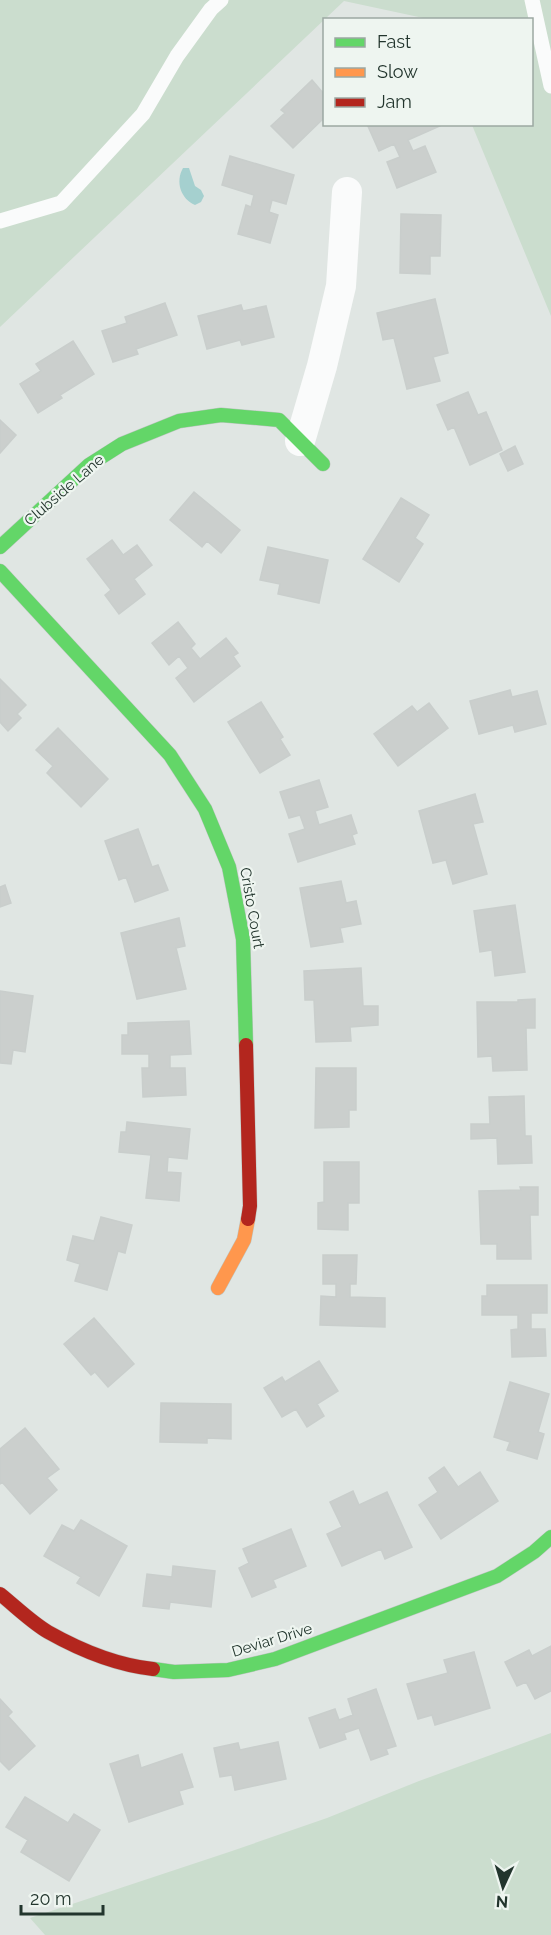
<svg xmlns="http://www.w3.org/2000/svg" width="551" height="1935" viewBox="0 0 551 1935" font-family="Raleway,sans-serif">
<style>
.green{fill:#cbddce}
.water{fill:#a5d0cf}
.building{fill:#cbcfcd;stroke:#c9cecc;stroke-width:1.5}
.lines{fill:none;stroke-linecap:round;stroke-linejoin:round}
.fast-casing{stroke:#bdc5c1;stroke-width:15}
.slow-casing{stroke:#bdc5c1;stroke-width:15}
.jam-casing{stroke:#bdc5c1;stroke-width:15}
.lane{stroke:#fafbfb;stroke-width:15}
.street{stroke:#fafbfb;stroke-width:30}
.fast{stroke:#63d668;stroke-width:14}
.slow{stroke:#ff974d;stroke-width:14}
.jam{stroke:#b3261e;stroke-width:14}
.labels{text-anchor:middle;stroke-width:4.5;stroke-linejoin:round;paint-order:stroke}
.street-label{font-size:15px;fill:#22352d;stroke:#eef5f0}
</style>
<rect width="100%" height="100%" fill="#e0e6e3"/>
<path class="green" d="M0 0H551V316L472 125 532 124V20L428 19 344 1 0 327Z
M551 1733V1935H45L30 1918 229 1852 327 1818 419 1781Z"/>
<path class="water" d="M183 168H189L195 186 201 190 204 196 201 202 195 205C181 199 175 182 183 168Z"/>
<path class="building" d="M312 80 324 94V118L293 148 271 126 285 113 281 110Z
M367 124H439L440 126 408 140 413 151 425 146 436 172 397 188 387 162 400 157 394 144 379 151Z
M230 156 294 175 286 204 272 200 269 212 278 215 270 243 238 234 246 205 251 207 254 195 222 185Z
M401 214 441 215 440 256H430V274L400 273Z
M435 299 448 353 433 357 440 381 407 389 394 338 383 340 377 313Z
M165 303 177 335 136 349 138 354 113 362 102 331 127 323 125 317Z
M241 305 243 311 266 306 274 337 242 345 240 340 207 349 198 316Z
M73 341 94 374 60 395 62 398 38 413 20 384 41 371 36 364Z
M468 392 478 415 486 412 502 450 470 465 454 427 448 430 437 405Z
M0 420 16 435 0 453Z
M515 446 523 464 508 471 500 454Z
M194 492 240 530 221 553 207 541 202 547 170 520Z
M401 498 429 515 415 538 423 544 399 582 363 559Z
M112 540 123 555 137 545 152 565 134 579 145 594 119 614 105 595 111 590 87 559Z
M268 547 328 560 319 603 278 594 280 584 260 580Z
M178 622 195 644 191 648 200 659 226 638 238 653 233 656 240 666 194 702 176 678 188 668 179 656 169 665 152 643Z
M0 679 26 705 17 714 21 718 8 731 0 722Z
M510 690 512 697 537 691 546 724 515 732 513 725 479 734 470 701Z
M261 702 283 737 280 739 290 755 260 773 228 722Z
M429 703 448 728 398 766 374 734 412 706 417 712Z
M58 728 108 779 81 807 47 773 53 766 36 750Z
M319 780 328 807 315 811 319 825 351 815 357 833 352 835 355 844 298 862 289 834 305 829 300 815 289 818 280 792Z
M475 794 483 822 473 824 487 874 453 884 446 860 433 863 419 811Z
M138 829 152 867 158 865 168 890 135 902 126 877 119 880 105 841Z
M341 881 346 903 356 901 361 924 340 928 343 942 311 947 300 888Z
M5 885 11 903 0 907V887Z
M515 905 525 972 495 976 492 950 480 952 474 911Z
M179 918 185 946 176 948 186 989 137 999 121 933Z
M361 968 363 1006H378V1025L350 1027 351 1041 316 1042 314 1000H305L304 971Z
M0 991 33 996 25 1052 13 1050 11 1064 0 1063Z
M535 999V1028H526L527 1070 493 1071 492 1056 478 1057 477 1002H518V1000Z
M189 1021 191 1054 170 1055V1068H185L186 1095 143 1097 142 1068H149V1054H122V1035H128V1023Z
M316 1068H356V1110H349V1127L315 1128Z
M524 1096 525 1136H531L532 1163 498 1164 497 1138 471 1139V1124H490L489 1097Z
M127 1122 190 1129 187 1159 168 1157 167 1172 181 1173 179 1201 146 1198 151 1155 119 1152 121 1132H126Z
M324 1162H359V1203H348V1230L318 1229V1203L324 1202Z
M520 1187H538V1215H530L531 1259H497V1244H481L479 1191 521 1190Z
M101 1217 132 1225 125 1253 118 1251 107 1290 75 1281 80 1264 67 1260 73 1236 94 1241Z
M323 1255H357L356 1284H350V1297L385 1298V1327L320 1325 321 1296 336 1297V1284H323Z
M487 1285H547V1313H531V1329H545L546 1356 512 1357 511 1330 518 1329V1315H482V1296H487Z
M94 1318 134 1364 108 1387 95 1372 91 1375 64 1344Z
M319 1361 338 1391 317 1404 324 1416 307 1427 296 1409 282 1417 264 1388 282 1377 285 1382Z
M510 1382 549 1394 538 1432 544 1434 537 1459 507 1450 510 1442 494 1437Z
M161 1403 231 1404V1439L207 1438V1443L160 1442Z
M25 1428 59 1469 47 1478 57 1490 30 1514 2 1482 0 1484V1449Z
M444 1467 458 1487 480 1472 498 1501 441 1539 419 1505 438 1492 429 1478Z
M353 1491 359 1505 387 1492 412 1547 385 1559 381 1549 342 1566 327 1534 342 1527 330 1502Z
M81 1520 127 1546 99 1596 77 1583 81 1577 44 1556 62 1525 74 1531Z
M291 1529 306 1566 273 1580 276 1587 252 1597 239 1568 249 1563 243 1549Z
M173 1566 215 1571 211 1607 170 1602 169 1609 143 1606 147 1574 172 1577Z
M551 1646V1691L535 1699 526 1682 517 1686 505 1662 529 1650 532 1656Z
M474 1652 490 1708 435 1725 432 1715 418 1719 407 1684 448 1673 444 1660Z
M376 1689 396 1746 386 1749 388 1754 371 1760 359 1728 344 1733 346 1739 320 1748 309 1718 335 1709 339 1720 353 1715 348 1699Z
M0 1699 12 1712 8 1716 35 1746 9 1770 0 1761Z
M278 1742 286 1779 235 1790 232 1775 220 1777 214 1748 238 1743 240 1750Z
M182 1754 193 1787 179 1791 183 1804 129 1822 110 1764 138 1755 141 1768Z
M25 1797 68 1823 74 1814 100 1830 69 1881 21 1852 28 1840 6 1827Z"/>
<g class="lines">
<g class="fast-casing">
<path id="fast" d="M0 547 89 465 122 444 179 421 221 415 279 420 323 464
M0 571 170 755 205 809 229 867 243 939 246 1045
M153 1669 174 1672 228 1670 275 1659 497 1576 534 1552 551 1537"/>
</g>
<g class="slow-casing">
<path id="slow" d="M218 1288 244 1240 248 1219"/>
</g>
<g class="jam-casing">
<path id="jam" d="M246 1045 250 1206 248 1219
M0 1594C15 1606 31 1622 48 1632 80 1650 116 1665 153 1669"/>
</g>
<path class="lane" d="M532 0 551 86
M0 221 61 203 143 114 177 56 211 9 221 0"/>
<path class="street" d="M300 441 322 366 341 286 347 192"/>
<use href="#fast" class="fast"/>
<use href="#slow" class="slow"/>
<use href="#jam" class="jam"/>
</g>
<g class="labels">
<g class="street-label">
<text transform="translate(64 490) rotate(-41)" y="5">Clubside Lane</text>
<text transform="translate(252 908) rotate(80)" y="5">Cristo Court</text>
<text transform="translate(272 1640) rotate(-17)" y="5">Deviar Drive</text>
</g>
</g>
<rect x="323" y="18" width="210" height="108" fill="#eef5f0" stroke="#9ca8a2" stroke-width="1.5"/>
<rect x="335" y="38" width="30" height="9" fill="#63d668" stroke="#9ca8a2" stroke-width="1.5"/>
<text x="377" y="48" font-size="18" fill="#22352d">Fast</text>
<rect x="335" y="68" width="30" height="9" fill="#ff974d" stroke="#9ca8a2" stroke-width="1.5"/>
<text x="377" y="78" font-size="18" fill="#22352d">Slow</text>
<rect x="335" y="98" width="30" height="9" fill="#b3261e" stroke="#9ca8a2" stroke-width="1.5"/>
<text x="377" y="108" font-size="18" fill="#22352d">Jam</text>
<g transform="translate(503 1887) rotate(184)" stroke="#eef5f0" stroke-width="4.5" paint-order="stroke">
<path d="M0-4.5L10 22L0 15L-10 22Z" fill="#22352d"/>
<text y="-9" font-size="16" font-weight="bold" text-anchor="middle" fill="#22352d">N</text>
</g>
<path d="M21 1905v9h82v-9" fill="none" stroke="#22352d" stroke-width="3"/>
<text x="30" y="1905" font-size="18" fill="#22352d" stroke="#eef5f0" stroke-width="4.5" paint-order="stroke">20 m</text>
</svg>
